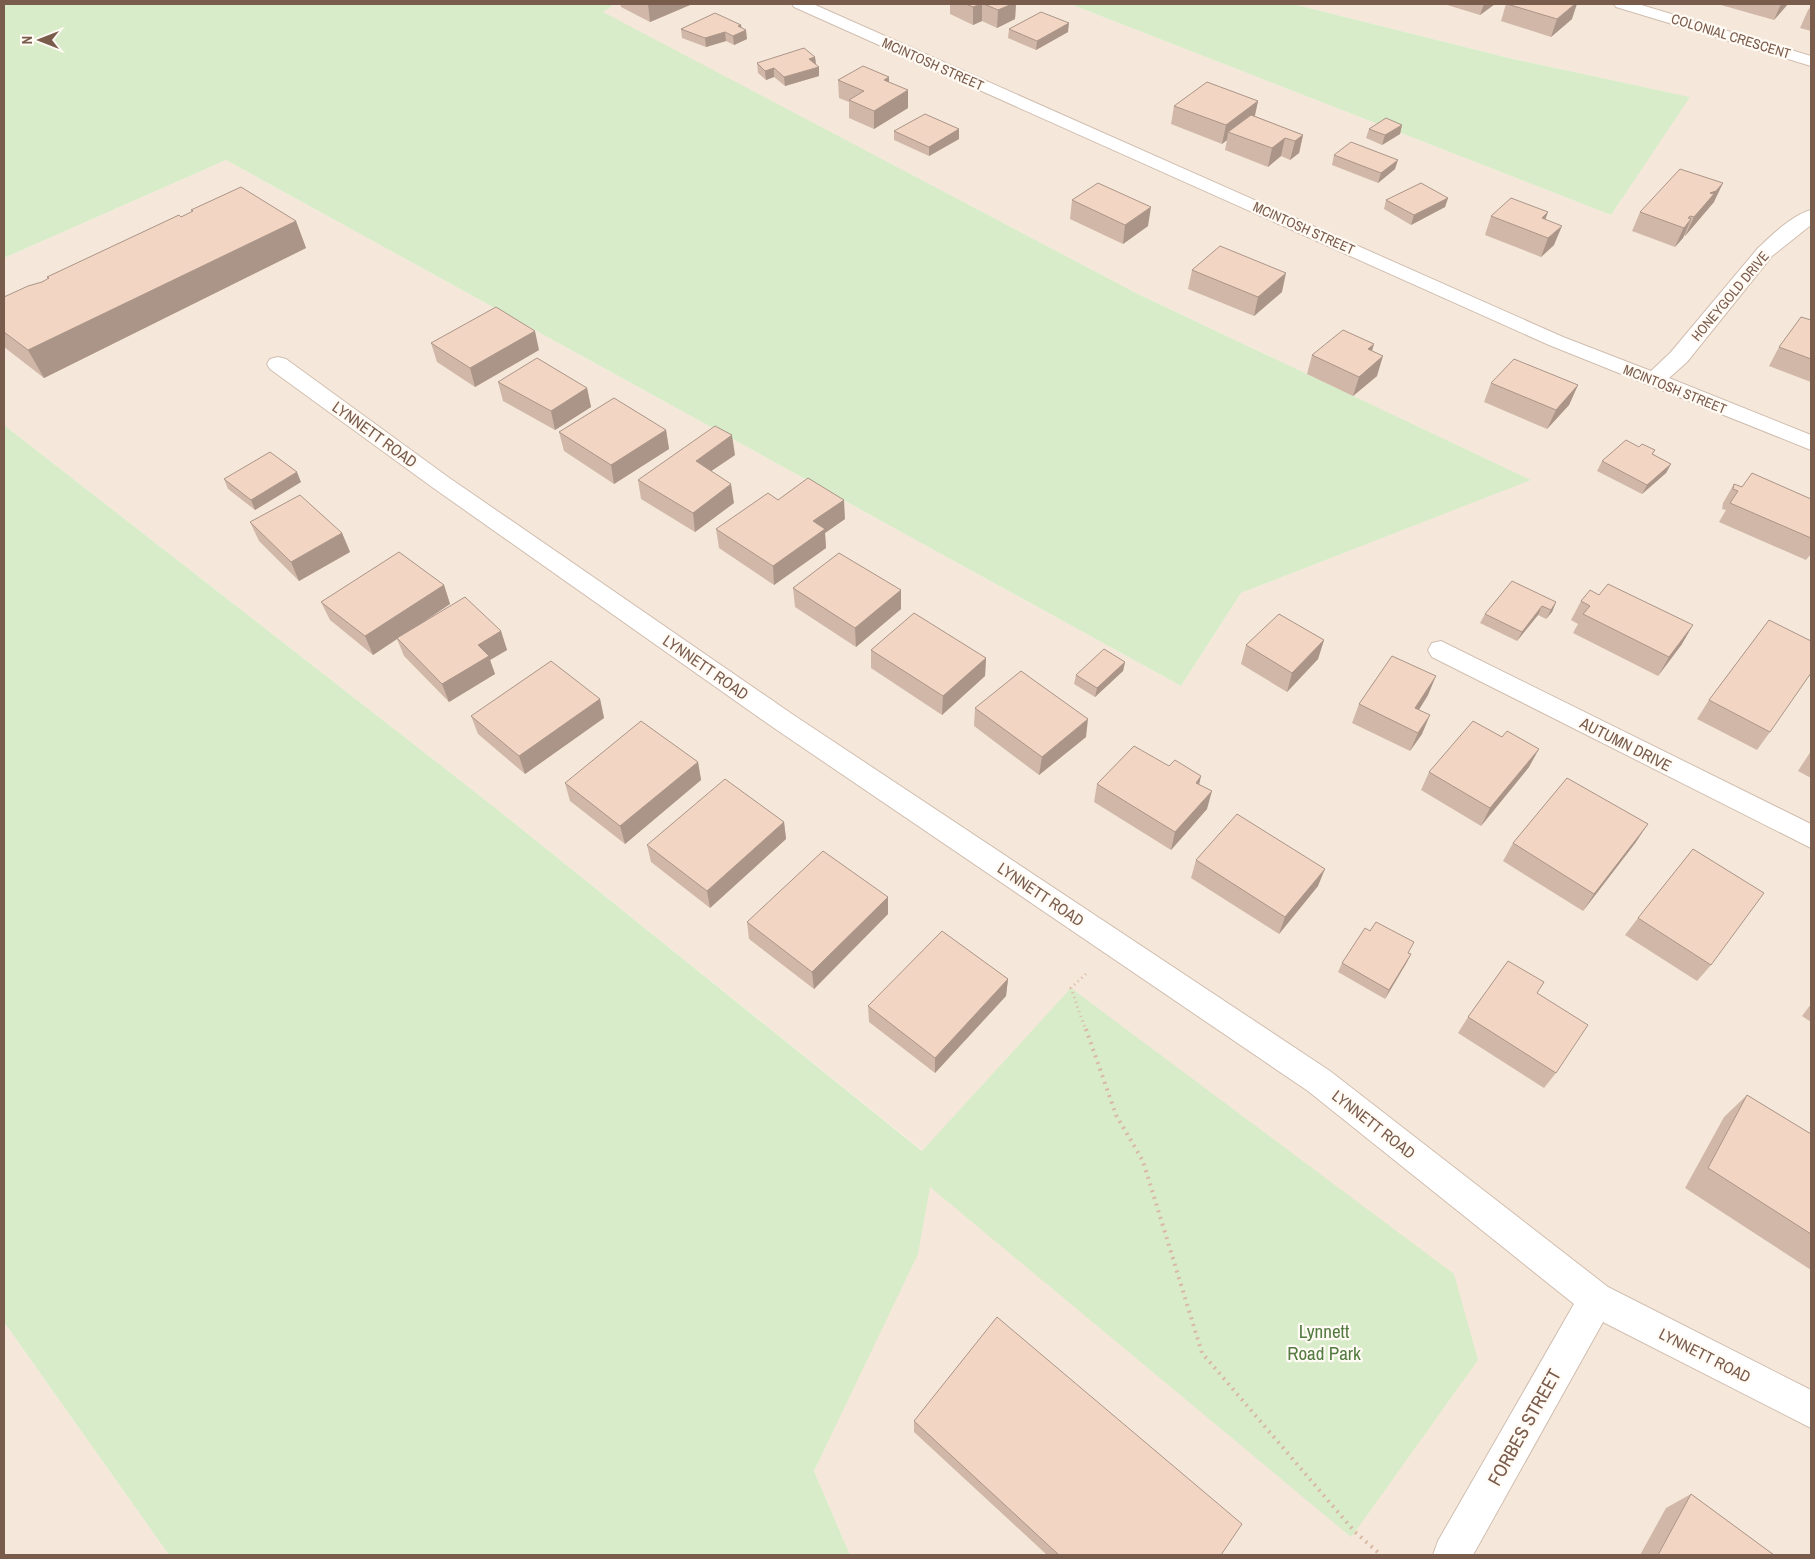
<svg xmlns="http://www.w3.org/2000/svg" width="1815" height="1559" viewBox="0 0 1815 1559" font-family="'Archivo Narrow',sans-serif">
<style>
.residential{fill:#f5e8da}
.green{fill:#d8ecc9}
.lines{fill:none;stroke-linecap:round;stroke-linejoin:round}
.minor-casing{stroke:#d1beb0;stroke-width:2}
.path-far1{stroke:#d9b8a5;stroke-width:3;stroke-dasharray:1 4;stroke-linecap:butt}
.path{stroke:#d9b8a5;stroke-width:4;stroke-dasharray:2 5;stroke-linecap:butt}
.minor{fill:#fff;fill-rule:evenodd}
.wall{fill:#d1b7a8}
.shaded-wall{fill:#aa9588}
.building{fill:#f3d5c3;stroke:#aa9588}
.labels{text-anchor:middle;stroke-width:4.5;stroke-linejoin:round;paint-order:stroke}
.far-street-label{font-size:14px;fill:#7a5c4d;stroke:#fffaf3}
.street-label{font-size:16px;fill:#7a5c4d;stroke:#fffaf3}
.near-park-label{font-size:19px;fill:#537a41;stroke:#fffaf3}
.near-street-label{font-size:19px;fill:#7a5c4d;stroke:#fffaf3}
</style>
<rect width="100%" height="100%" fill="#fdf6ec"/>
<path class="residential" d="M615 4H1070L1611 215 1689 97 1509 58 1293 4H1811V1555H850L814 1471 854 1386 934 1160 493 806 4 425V258L226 160 1181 686 1241 593 1530 480 1138 294 602 12Z
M4 1322 169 1555H4Z"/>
<path class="green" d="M4 4H615L603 12 1138 294 1531 480 1241 593 1181 686 226 160 4 258Z
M1070 4H1293L1509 58 1690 97 1611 215Z
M4 425 493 806 922 1151 1071 988 1454 1274 1478 1360 1355 1532 1351 1537 930 1187 918 1254 814 1471 850 1555H169L4 1322Z"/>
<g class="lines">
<g class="minor-casing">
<path id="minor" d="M792 4H813L1563 337 1651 371 1671 352 1758 248C1772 235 1792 215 1811 210V225L1772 256 1687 362 1669 378 1811 435V450L1549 345 794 7Z
M1614 4H1638L1811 56V66L1616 7Z
M278 357 286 359 448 477 792 714 1330 1071 1608 1287 1811 1390V1428L1603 1322 1473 1555H1433L1438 1541 1574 1304 1308 1091 774 728 432 487 270 369 267 364 270 359Z
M1441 641 1811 824V848L1432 657 1428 650 1432 643Z"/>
</g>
<path class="path-far1" d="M1086 1031 1071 988 1088 972"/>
<path class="path" d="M1086 1029 1116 1115 1143 1161 1202 1353 1355 1532 1381 1555"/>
<use href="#minor" class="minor"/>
</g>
<path class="wall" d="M620 4H689L690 5 650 22 621 7Z
M950 4H1016L1015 19 997 28 982 21 973 25 950 14Z
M1444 4H1495L1480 15Z
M1506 4 1572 19 1551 37 1501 21Z
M1722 4H1788L1774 20 1721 5Z
M1811 6V31L1800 28 1808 10Z
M741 25 742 28 747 39 734 45 726 41 706 47 682 38 681 29Z
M1009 29 1068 32 1036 50 1008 38Z
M815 57 816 64 819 76 785 86 774 77 766 80 758 73 757 63Z
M838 80 889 83 908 108 874 129 849 118V102L839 98Z
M1258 101 1255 116 1303 135 1299 153 1290 160 1281 156 1268 167 1225 150 1227 140 1222 144 1171 124 1174 106Z
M1402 125 1400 134 1382 145 1366 138 1369 129Z
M959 129V139L929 156 894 140V131Z
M1334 155 1395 169 1378 183 1332 165Z
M1448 198 1445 207 1411 225 1384 209 1386 200Z
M1072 200 1148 226 1123 244 1070 219Z
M1714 202 1685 236 1684 235 1683 238 1675 247 1632 231 1640 212Z
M191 210 296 221 306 248 44 378 4 347V297L42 282 48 279 47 277 181 217 192 212Z
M1548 212 1545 219 1554 245 1541 257 1485 235 1491 216Z
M1192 270 1282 292 1254 316 1188 289Z
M1811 320V382L1769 366 1779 347Z
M431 343 539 350 475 387 437 362Z
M1374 344 1372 351 1377 376 1353 396 1307 374 1312 355Z
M498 382 587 388 591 407 555 430 503 401Z
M1491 383 1578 385 1569 405 1547 429 1484 402Z
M666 430 669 449 614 484 564 451 559 432Z
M1639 447 1655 450 1653 454 1671 464 1666 473 1642 494 1597 471 1602 461Z
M735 455 711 471 734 503 695 532 641 499 638 480Z
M224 479 301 482 255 510 228 489Z
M1734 484 1742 487 1811 499V554L1806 560 1719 522 1726 510 1722 509 1723 503Z
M778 500 845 519 825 533 826 548 774 585 719 548 716 529Z
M250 522 342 533 350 552 299 581 259 541Z
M444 585 450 604 426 620 501 631 507 650 490 660 495 674 449 702 404 656 397 639 373 655 330 620 321 602Z
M793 588 901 590V609L856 647 795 607Z
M1581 601 1682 644 1658 676 1573 633 1578 624 1571 620Z
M1556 602 1552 612 1546 619 1538 615 1517 641 1480 623 1485 614Z
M1324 640 1318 659 1287 692 1241 664 1246 645Z
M871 650 986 658 985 676 942 715 871 668Z
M1125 662 1123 671 1095 697 1074 684 1076 675Z
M1428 695 1419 710 1422 734 1410 751 1352 723 1359 704Z
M600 699 604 718 525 774 478 734 471 716Z
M1709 700 1770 732 1757 750 1697 719Z
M975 708 1086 737 1039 775 974 726Z
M1811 751V778L1798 771Z
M698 762 701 780 625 844 570 801 565 783Z
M1529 767 1481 826 1421 790 1429 772Z
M1097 784H1199L1207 809 1171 850 1094 802Z
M784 822 786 839 710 908 651 862 647 845Z
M1636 842 1583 911 1503 861 1513 843Z
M1196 860 1318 886 1279 934 1191 878Z
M888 914 814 989 749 939 747 922Z
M1638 918 1711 965 1697 981 1625 935Z
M1370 931 1409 953 1407 962 1385 999 1338 972 1342 963Z
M1008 979 1006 996 935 1073 869 1022 868 1006Z
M1537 993 1556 1073 1544 1088 1458 1033 1468 1017Z
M1811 1004V1022L1802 1016Z
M1747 1095 1811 1134V1270L1685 1188 1724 1117Z
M914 1421 1221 1555H1047L914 1432Z
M1691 1494 1774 1555H1640L1666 1508Z"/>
<path class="shaded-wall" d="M648 4H689L690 5 650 22Z
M981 4H982V21L973 25V7Z
M1012 4H1016L1015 19 997 28 998 10Z
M1484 4H1495L1480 15Z
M1575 4H1577L1572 19 1551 37 1557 19Z
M1781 4H1788L1774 20Z
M1069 23 1068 32 1036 50 1037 41Z
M741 25 742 32 746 30 747 39 734 45 733 36 738 26Z
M725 32 726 41 706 47 705 38Z
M815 57 816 66 809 59Z
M819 67V76L785 86 784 77Z
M774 68V77L766 80 765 71Z
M889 77V95L884 80Z
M908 90V108L874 129V111Z
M1258 101 1254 119 1228 132 1227 140 1222 144 1226 125Z
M1402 125 1400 134 1382 145 1385 135Z
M959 129V139L929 156V147Z
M1303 135 1299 153 1290 160 1295 141Z
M1285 138 1281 156 1268 167 1272 148Z
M1398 160 1395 169 1378 183 1381 173Z
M1723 183 1714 202 1685 236 1694 217 1710 193Z
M1448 198 1445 207 1411 225 1414 215Z
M1151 207 1148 226 1123 244 1125 225Z
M1548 212 1541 231 1542 218Z
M1690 216 1685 227 1691 219 1683 238 1675 247 1688 218Z
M296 221 306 248 44 378 28 350Z
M1562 226 1554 245 1541 257 1548 238Z
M1286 273 1282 292 1254 316 1258 297Z
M535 331 539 350 475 387 470 368Z
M1374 344 1368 363V349Z
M1383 356 1377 376 1353 396 1359 377Z
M1578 385 1569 405 1547 429 1556 410Z
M587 388 591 407 555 430 551 411Z
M666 430 669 449 614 484 611 465Z
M732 435 735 455 698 480 696 461Z
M1671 464 1666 473 1642 494 1647 485Z
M297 472 301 482 255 510 251 500Z
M731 484 734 503 695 532 693 513Z
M844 500 845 519 825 533 826 548 774 585 773 566 813 521Z
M342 533 350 552 299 581 291 562Z
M444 585 450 604 398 639 397 638V639L373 655 365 636Z
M901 590V609L856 647 855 628Z
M1556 602 1552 612 1546 619 1551 610Z
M1542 606 1538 615 1517 641 1522 632Z
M1693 625 1682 644 1658 676 1669 657Z
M501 631 507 650 490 660 495 674 449 702 442 684 478 645Z
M1324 640 1318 659 1287 692 1292 673Z
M986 658 985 676 942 715 943 696Z
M1125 662 1123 671 1095 697 1097 688Z
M1436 676 1428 695 1408 727 1415 708Z
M600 699 604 718 525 774 519 756Z
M1430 715 1422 734 1410 751 1418 733Z
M1088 719 1086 737 1039 775 1042 757Z
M1539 749 1529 767 1481 826 1490 808Z
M698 762 701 780 625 844 620 826Z
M1201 776 1197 794 1196 783Z
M1212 791 1207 809 1171 850 1175 832Z
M784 822 786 839 710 908 707 891Z
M1648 824 1636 842 1583 911 1594 894Z
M1325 869 1318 886 1279 934 1285 917Z
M888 897V914L814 989 812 972Z
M1411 954 1407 962 1385 999 1389 990Z
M1008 979 1006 996 935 1073V1058Z"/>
<path class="building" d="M966 4H981L973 7Z
M984 4H1012L998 10Z
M1507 4H1575L1557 19Z
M1041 12 1069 23 1037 41 1009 29Z
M715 13 741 25 738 26 746 30 733 36 725 32 705 38 681 29Z
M804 48 815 57 809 59 819 67 784 77 774 68 765 71 757 63Z
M863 66 889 77 884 80 908 90 874 111 849 100 864 91 838 80Z
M1207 82 1258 101 1226 125 1174 106Z
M925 114 959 129 929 147 894 131Z
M1251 115 1303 135 1295 141 1285 138 1272 148 1228 132Z
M1386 118 1402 125 1385 135 1369 129Z
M1351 142 1398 160 1381 173 1334 155Z
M1680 169 1723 183 1716 191 1710 193 1714 194 1694 217 1690 216 1688 218 1691 219 1684 228 1640 212Z
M1098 183 1151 207 1125 225 1072 200Z
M1421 183 1448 198 1414 215 1386 200Z
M241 187 296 221 28 350 4 332V297L28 286 42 282 49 278 47 277 179 215 181 217 193 211 191 210Z
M1511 198 1548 212 1542 218 1562 226 1548 238 1491 216Z
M1220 246 1286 273 1258 297 1192 270Z
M496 307 535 331 470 368 431 343Z
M1801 317 1811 320V359L1779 347Z
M1343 330 1374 344 1368 349 1383 356 1359 377 1312 355Z
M537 358 587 388 551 411 498 382Z
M1514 359 1578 385 1556 410 1491 383Z
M614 398 666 430 611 465 559 432Z
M715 426 732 435 696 461 731 484 693 513 638 480Z
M1626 440 1639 447 1642 444 1655 450 1652 454 1671 464 1647 485 1602 461Z
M270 452 297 472 251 500 224 479Z
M1752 473 1811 499V538L1730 503 1738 491 1733 489 1734 484 1742 487Z
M808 478 844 500 813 521 825 529 773 566 716 529 768 493 778 500Z
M300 495 342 533 291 562 250 522Z
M399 552 444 585 365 636 321 602Z
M839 553 901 590 855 628 793 588Z
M1512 581 1556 602 1551 610 1542 606 1522 632 1485 614Z
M1608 584 1693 625 1669 657 1583 614 1590 606 1581 601 1590 590 1599 595Z
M465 597 501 631 478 645 489 656 442 684 397 638Z
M914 613 986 658 943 696 871 650Z
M1279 614 1324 640 1292 673 1246 645Z
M1769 620 1811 641V673L1770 732 1709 700Z
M1104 649 1125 662 1097 688 1076 675Z
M1392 656 1436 676 1415 708 1430 715 1418 733 1359 704Z
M551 661 600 699 519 756 471 716Z
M1021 671 1088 719 1042 757 975 708Z
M641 721 698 762 620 826 565 783Z
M1473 721 1502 737 1507 731 1539 749 1490 808 1429 772Z
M1134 746 1169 766 1175 760 1201 776 1196 783 1212 791 1175 832 1097 784Z
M1567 778 1648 824 1594 894 1513 843Z
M725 779 784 822 707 891 647 845Z
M1237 814 1325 869 1285 917 1196 860Z
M1693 849 1764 893 1711 965 1638 918Z
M823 851 888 897 812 972 747 922Z
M1376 922 1414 942 1408 953 1411 954 1389 990 1342 963 1365 928 1370 931Z
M942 931 1008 979 935 1058 868 1006Z
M1508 961 1544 982 1537 993 1588 1025 1556 1073 1468 1017Z
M1747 1095 1811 1134V1234L1708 1168Z
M997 1317 1242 1524 1221 1555H1059L914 1421Z
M1691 1494 1774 1555H1658Z"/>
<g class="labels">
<g class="far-street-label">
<text transform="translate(1731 36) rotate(17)" y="5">COLONIAL CRESCENT</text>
<text transform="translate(933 64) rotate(24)" y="5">MCINTOSH STREET</text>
<text transform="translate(1304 228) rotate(24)" y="5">MCINTOSH STREET</text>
<text transform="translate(1730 296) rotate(-50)" y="5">HONEYGOLD DRIVE</text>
<text transform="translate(1675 389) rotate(22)" y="5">MCINTOSH STREET</text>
</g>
<g class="street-label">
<text transform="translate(375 434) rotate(36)" y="6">LYNNETT ROAD</text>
<text transform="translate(706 667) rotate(35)" y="6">LYNNETT ROAD</text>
<text transform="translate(1626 744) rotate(27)" y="6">AUTUMN DRIVE</text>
<text transform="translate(1041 894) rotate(34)" y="6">LYNNETT ROAD</text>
<text transform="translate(1374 1124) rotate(38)" y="6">LYNNETT ROAD</text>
<text transform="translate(1705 1355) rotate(27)" y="6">LYNNETT ROAD</text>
</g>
<g class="near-park-label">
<text x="1324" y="1338">Lynnett<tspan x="1324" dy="22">Road Park</tspan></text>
</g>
<g class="near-street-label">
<text transform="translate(1524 1427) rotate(-61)" y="7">FORBES STREET</text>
</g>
</g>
<rect width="1815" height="1559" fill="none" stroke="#7a5c4d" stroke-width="10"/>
<g transform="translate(40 40) rotate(270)" stroke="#fffaf3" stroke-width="4" paint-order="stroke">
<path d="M0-4L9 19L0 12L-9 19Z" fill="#7a5c4d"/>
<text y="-8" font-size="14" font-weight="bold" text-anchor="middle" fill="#7a5c4d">N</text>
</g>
</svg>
